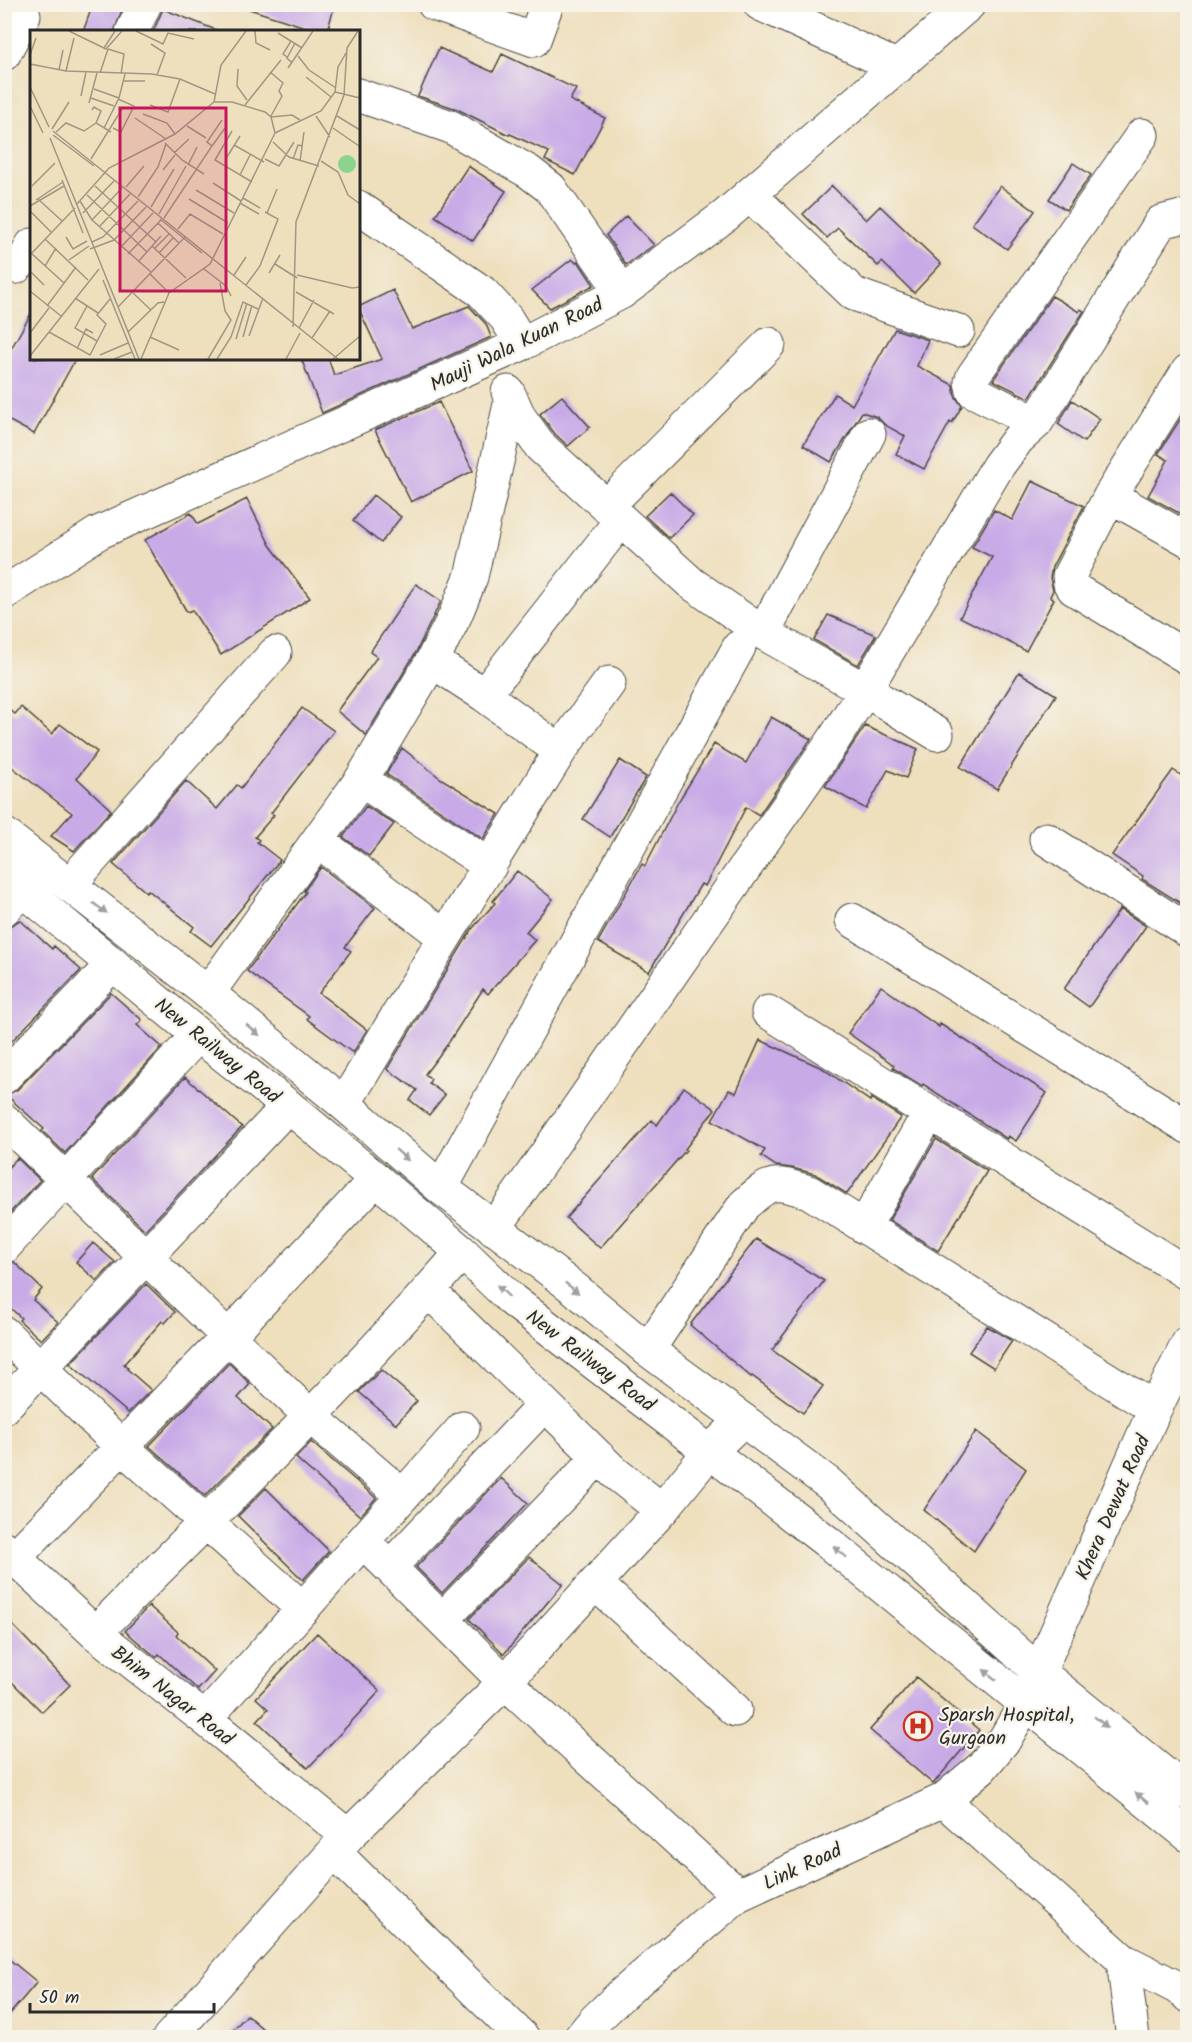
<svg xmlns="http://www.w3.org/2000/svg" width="1192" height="2042" viewBox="0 0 1192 2042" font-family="Kalam,sans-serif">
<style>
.building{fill:#c8aae7}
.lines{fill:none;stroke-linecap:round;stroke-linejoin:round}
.minor-casing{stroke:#484641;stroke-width:35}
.major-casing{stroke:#484641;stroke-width:35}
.minor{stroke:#fff;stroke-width:33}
.major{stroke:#fff;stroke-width:33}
.oneway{fill:#a0a0a0}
.labels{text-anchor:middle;stroke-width:4.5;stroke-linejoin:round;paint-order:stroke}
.street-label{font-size:20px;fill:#2b2b2b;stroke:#f7f3e8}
.poi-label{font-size:20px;fill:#2b2b2b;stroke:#f7f3e8;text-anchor:start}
.inset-road{fill:none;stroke:#a09783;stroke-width:1.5}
.view{fill:#c2185b;fill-opacity:0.15;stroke:#c2185b;stroke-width:3}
.inset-edge{fill:none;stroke:#2b2b2b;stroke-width:3}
</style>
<rect width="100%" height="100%" fill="#f7f3e8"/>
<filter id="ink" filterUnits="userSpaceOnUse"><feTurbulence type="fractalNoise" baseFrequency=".0167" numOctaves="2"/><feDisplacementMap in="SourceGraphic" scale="12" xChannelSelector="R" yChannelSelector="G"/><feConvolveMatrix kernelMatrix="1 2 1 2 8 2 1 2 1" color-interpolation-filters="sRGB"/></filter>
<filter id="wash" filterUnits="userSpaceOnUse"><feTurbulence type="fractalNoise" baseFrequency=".008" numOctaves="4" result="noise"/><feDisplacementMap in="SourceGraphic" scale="24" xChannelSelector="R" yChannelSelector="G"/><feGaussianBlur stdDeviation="1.35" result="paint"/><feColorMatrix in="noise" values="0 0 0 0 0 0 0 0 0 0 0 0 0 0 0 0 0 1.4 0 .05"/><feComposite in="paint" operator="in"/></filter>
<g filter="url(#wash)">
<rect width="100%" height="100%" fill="#eedfbd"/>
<g id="blocks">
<path class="building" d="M93 4H124L114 32H83Z
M250 4H335L327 32H321L249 9Z
M163 9 216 30V32H153Z
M439 48 493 72 502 54 576 89 570 100 605 118 575 175 545 160 549 152 510 134 509 135 457 109 418 96Z
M1073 163 1091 175 1066 210 1049 199Z
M468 166 506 191 473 241 435 216Z
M832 186 866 220 880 206 941 264 914 293 882 262 878 266 838 228 827 238 803 214Z
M1000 186 1035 211 1007 249 972 224Z
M626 216 654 245 626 265 606 235Z
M572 259 576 263 578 261 594 285 550 308 532 290Z
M393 290 412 329 469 306 486 324 491 337 322 413 301 358H328L334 375 382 359 358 307Z
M1052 296 1079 312 1080 309 1084 311 1029 398 993 380Z
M32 312V358H76L34 434 4 418V361Z
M895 329 928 340 917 366 953 385 955 396 962 406 952 423 950 422 924 469 896 454 905 436 885 425 877 417 862 412 831 462 803 445 835 394 852 405Z
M562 396 590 427 568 446 555 434 540 414Z
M1072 400 1100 419 1084 442 1058 424Z
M439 402 473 471 411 502 375 430Z
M1188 407V518L1148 496 1168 460 1158 454Z
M1032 481 1084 506 1052 567 1050 578 1053 590 1050 597 1054 599 1026 651 960 617 992 557 972 547 994 510 1012 520Z
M670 492 693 515 669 538 645 516Z
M373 495 401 517 381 543 353 521Z
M247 499 270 545 310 598 221 655 192 610 187 612 145 540 191 513 198 524Z
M416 584 441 601 416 652 366 735 337 711 377 657 370 652Z
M828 615 876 635 858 665 814 640Z
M1019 672 1056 695 997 789 960 767Z
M4 706 15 714 21 707 52 734 60 724 97 752 77 778 111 810 74 851 51 836 72 813 4 761Z
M302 708 334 731 271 813 274 815 255 837 259 840 257 842 280 860 211 946 191 931 194 927 148 890 146 892 113 864 186 781 217 809 237 785 241 788Z
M771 717 811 739 759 815 746 807 705 886 701 884 649 972 598 942 642 864 645 866 678 802 714 744 746 763Z
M865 726 918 749 906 778 888 770 866 809 825 786Z
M402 748 440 778 499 814 483 839 386 774Z
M620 760 646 777 610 837 583 819Z
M1173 770 1188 780V908L1142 879 1143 876 1112 855Z
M366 806 394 824 369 856 343 837Z
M321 867 375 908 345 947 351 951 319 993 367 1030 353 1053 307 1019 309 1016 247 971 306 892 304 891Z
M517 871 553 899 526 932 535 940 488 994 483 989 447 1045 425 1074 431 1079 429 1083 445 1095 429 1115 410 1100 417 1090 387 1069 472 929 495 903 493 901Z
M1120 909 1146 926 1089 1007 1064 989Z
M20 920 52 949 54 946 81 970 4 1049V929Z
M881 986 939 1027 940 1024 1047 1093 1016 1141 1008 1136 1007 1139 923 1084 922 1086 893 1068 894 1065 848 1033Z
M111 993 142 1020 137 1025 162 1047 65 1153 42 1131 44 1129 6 1095 17 1090Z
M760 1040 822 1068 870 1101 871 1098 901 1117 847 1194 815 1174 792 1168 776 1166 761 1156 765 1150 712 1120 729 1090 736 1093Z
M185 1077 242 1127 145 1230 92 1179Z
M684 1087 715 1109 685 1149 686 1150 600 1248 566 1218 652 1120 657 1125Z
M936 1139 987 1171 938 1251 889 1220Z
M17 1158 40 1180 8 1215 4 1212V1172Z
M756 1239 824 1281 772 1350 823 1386 803 1413 752 1376 751 1377 690 1325Z
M93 1243 115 1262 97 1281 76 1262Z
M14 1262 42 1289 33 1300 58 1322 41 1340 19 1320 21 1318 4 1302V1265Z
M146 1284 175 1312 165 1323 162 1321 124 1364 128 1368 127 1369 151 1390 128 1413 70 1364Z
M987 1326 1012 1341 994 1368 969 1352Z
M229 1363 250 1384 238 1398 272 1429 205 1496 149 1446Z
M381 1370 417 1401 396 1424 359 1392Z
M976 1431 1026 1469 974 1551 924 1510Z
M311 1442 376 1498 360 1516 296 1458Z
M501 1478 528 1503 442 1593 416 1567Z
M266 1488 329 1551 303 1580 238 1516Z
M529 1557 563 1584 504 1654 469 1619Z
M149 1606 178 1632 176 1635 215 1671 198 1690 159 1654 156 1657 125 1631Z
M4 1616 70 1685 42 1712 4 1674Z
M317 1633 380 1691 308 1768 257 1721 268 1709 256 1698Z
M916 1677 979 1730 933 1784 870 1730Z
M4 1955 37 1982 4 2021Z
M247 2015 272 2037H226Z"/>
</g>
</g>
<g filter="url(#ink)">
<use href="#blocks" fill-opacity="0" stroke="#484641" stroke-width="1.5"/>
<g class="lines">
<g class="minor-casing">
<path id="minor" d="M434 4 534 40 547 4
M760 4 898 67
M132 32 145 4
M4 54 24 15
M358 95 451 127 529 172 550 188 622 292
M750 195 854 294 958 331
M358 207 482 292 506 318 522 344
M4 263 16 267 26 257 32 245
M1188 371 1110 496 1069 576 1070 584 1074 589 1188 658
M508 392 520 418 541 447 691 583 763 633 865 690 937 734
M1036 423 1161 222 1181 217
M1110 496 1188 540
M607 506 769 344
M4 593 98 533 522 344 622 292 726 215 969 4
M763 633 869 434
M432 661 484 695 560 751
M484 695 621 520
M361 780 490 866
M1046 839 1188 931
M318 841 445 937
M69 885 275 653
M4 909 24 889
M852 920 1188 1127
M208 993 361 780 432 661 455 616 471 577 511 400
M768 1012 1188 1274
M4 1077 113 964
M344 1104 445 937 560 751 609 683
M4 1120 310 1416 403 1496
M441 1188 739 647
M864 1227 929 1113
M494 1229 833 741 865 690 998 466 1018 439 1036 423 973 391 971 382 973 376 1142 135
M4 1247 198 1035
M429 1291 615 1473 662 1510
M4 1333 122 1447 303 1609
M648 1350 744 1205C772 1180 773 1181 809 1192L1155 1409
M4 1407 288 1106
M363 1541 505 1682 738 1895
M4 1548 95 1633 205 1719 348 1836
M15 1557 228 1337 376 1179
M390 1567 544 1405
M596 1584 735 1710
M443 1619 599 1457
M95 1633C219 1508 347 1385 462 1252
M205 1719 463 1428
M943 1800 1123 1960 1184 1991 1188 1996
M334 1852 523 2038
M1123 1960 1133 2038
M169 2038 348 1836 505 1682 662 1510 710 1451 743 1420
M580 2038 594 2021 620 1996 738 1895 943 1800 981 1768 1005 1739 1025 1704 1155 1409 1188 1343"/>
</g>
<g class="major-casing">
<path id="major" d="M4 834 208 993 344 1104 441 1188 575 1289 648 1350 828 1483 1039 1672 1188 1793
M4 874 198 1035 288 1106 376 1179 462 1252 512 1300 826 1541 1188 1835"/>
</g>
<use href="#minor" class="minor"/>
<use href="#major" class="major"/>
</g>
<defs><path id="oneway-solid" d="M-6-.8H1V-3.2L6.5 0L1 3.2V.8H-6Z" transform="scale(1.5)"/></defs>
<g class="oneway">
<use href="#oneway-solid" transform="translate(100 908) rotate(37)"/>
<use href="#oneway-solid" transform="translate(253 1030) rotate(39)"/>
<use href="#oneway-solid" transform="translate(402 1155) rotate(41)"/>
<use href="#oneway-solid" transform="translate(572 1288) rotate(38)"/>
<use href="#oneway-solid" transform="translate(503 1291) rotate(-136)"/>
<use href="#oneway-solid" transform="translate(840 1552) rotate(-141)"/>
<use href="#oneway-solid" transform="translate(990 1675) rotate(-141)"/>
<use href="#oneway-solid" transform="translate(1101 1722) rotate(39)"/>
<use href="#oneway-solid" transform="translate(1142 1798) rotate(-141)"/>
</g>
</g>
<defs>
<g id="hospital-ring" transform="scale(1.5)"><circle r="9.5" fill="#f7f3e8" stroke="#c8321e" stroke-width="1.5"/><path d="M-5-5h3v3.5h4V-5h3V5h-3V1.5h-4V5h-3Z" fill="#c8321e"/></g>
</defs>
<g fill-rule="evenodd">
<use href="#hospital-ring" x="918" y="1726"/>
</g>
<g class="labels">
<g class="street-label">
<text transform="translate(516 344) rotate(-26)" y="7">Mauji Wala Kuan Road</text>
<text transform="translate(218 1050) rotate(39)" y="7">New Railway Road</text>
<text transform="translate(591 1360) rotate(37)" y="7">New Railway Road</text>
<text transform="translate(1112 1507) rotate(-66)" y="7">Khera Dewat Road</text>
<text transform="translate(173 1695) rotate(38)" y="7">Bhim Nagar Road</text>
<text transform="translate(802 1866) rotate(-25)" y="7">Link Road</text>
</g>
<g class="poi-label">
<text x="939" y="1721">Sparsh Hospital,<tspan x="939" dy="23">Gurgaon</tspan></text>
</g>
</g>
<g transform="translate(30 30)">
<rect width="330" height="330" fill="#eedfbd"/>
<path d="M308 134a9 9 0 1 1 18 0a9 9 0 1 1-18 0Z" fill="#8cd38e"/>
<path class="inset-road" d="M39 1 76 19 92 1M106 1 133 14 138 3 164 9M225 1 226 13 240 20M248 3 272 18M121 14 135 23 127 45M74 18 85 1M78 19 94 24 91 44M0 25 6 8M268 26 279 40 306 58M257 27 253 24 261 11M262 33 257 28 265 13M0 34 36 41 122 44 150 49 185 64M258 38 283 1M208 39 207 56 217 70M29 40 33 20M36 41 44 8M240 42 253 53 249 61 252 66 241 86M70 43 78 19M276 47 301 67M94 51H115M0 57 19 97M64 59 89 68M305 62 330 68M51 66 56 42M61 68 84 76M184 72 191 35 216 1M59 73 67 43M120 75 138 82 150 49M215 75 251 30M0 76 13 103M62 80 64 77 71 81 66 93 81 102M113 84 137 93 145 104M286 86 300 107M307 86 330 100M241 87 262 85 270 90M105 88 136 109M157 96 176 108M74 98 89 68 95 44M83 98 91 102 104 76 88 69M303 98 329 116M22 99 39 72M23 101 308 329M202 101 185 130 222 152M26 102 36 93 54 101 66 93M245 103 291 81 305 62 308 37 316 23M23 105 64 136M20 108 109 329M243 112 259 127 289 136M135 113 152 130 174 144M204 115 234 132M182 116 195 98M144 123 159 109M197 127 210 106M61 129 92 79M235 129 249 136 264 112M263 129 268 115 273 116M270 131 274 102M291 131 308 142 318 165 330 174M158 135 167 117M133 140 145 125M210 145 220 125M32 150 53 203M183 153 211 171M2 156 25 133M65 156 126 212M96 157 114 136M166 160 204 183M57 165 117 222M108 167 128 137 136 114M213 168 230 178M8 169 32 191M159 169 198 193M6 170 33 152M50 171 62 190 121 242M210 173 229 184M47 174 79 138 145 104 184 72M0 176 34 156M121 177 144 139M0 181 21 202M53 183 84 151M237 183 247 159M129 184 156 136M134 188 182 116 177 112 192 90M130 189 172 223M62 190 92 158M128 193 149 213M69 197 100 164M148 199 160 184 193 204M36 207 43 219 57 211M15 209 58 250M62 212 73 207 108 171M122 216 156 248M91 217 123 183M125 218 139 204M60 219 84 210 116 177M1 223 34 253M129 223 143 208M98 224 131 190M0 225 45 178M39 230 59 216M108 232 131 206M245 234 267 248M15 236 26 218M174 239 196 256 201 266M1 242 14 255M239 243 250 225M120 244 139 263M204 245 216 227M267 245 322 258 330 257M73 250 105 329M216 255 230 236 248 189 235 182M0 261 31 286M266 262 304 284M103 263 121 280M45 268 68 283M17 276 46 237M57 276 45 298 67 311M88 277 155 207M263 297 266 192 314 65 317 18 328 1M269 298 284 270M19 302 60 325 76 294 67 285 80 269M98 302 128 273 134 272M0 303 19 278M219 306 233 268M120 307 149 320M213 307 222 275M282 308 300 281M206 309 217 273M47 319 56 299 63 303M70 325 98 313M0 326 69 239M84 329 102 322M111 329 139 263 180 234 245 103 241 87 235 82 202 72H184M178 329 201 290 195 281 190 253M187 329 201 307 213 272 228 279M256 329 270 303M303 329 330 306"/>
<path class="view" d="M90 78H196V261H90Z"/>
<rect width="330" height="330" class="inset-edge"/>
</g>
<rect width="1192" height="2042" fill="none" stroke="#f7f3e8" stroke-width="24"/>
<path d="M30 2003v9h184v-9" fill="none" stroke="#2b2b2b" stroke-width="3"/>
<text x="39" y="2003" font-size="18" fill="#2b2b2b" stroke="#f7f3e8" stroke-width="4.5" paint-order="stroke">50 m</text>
</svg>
